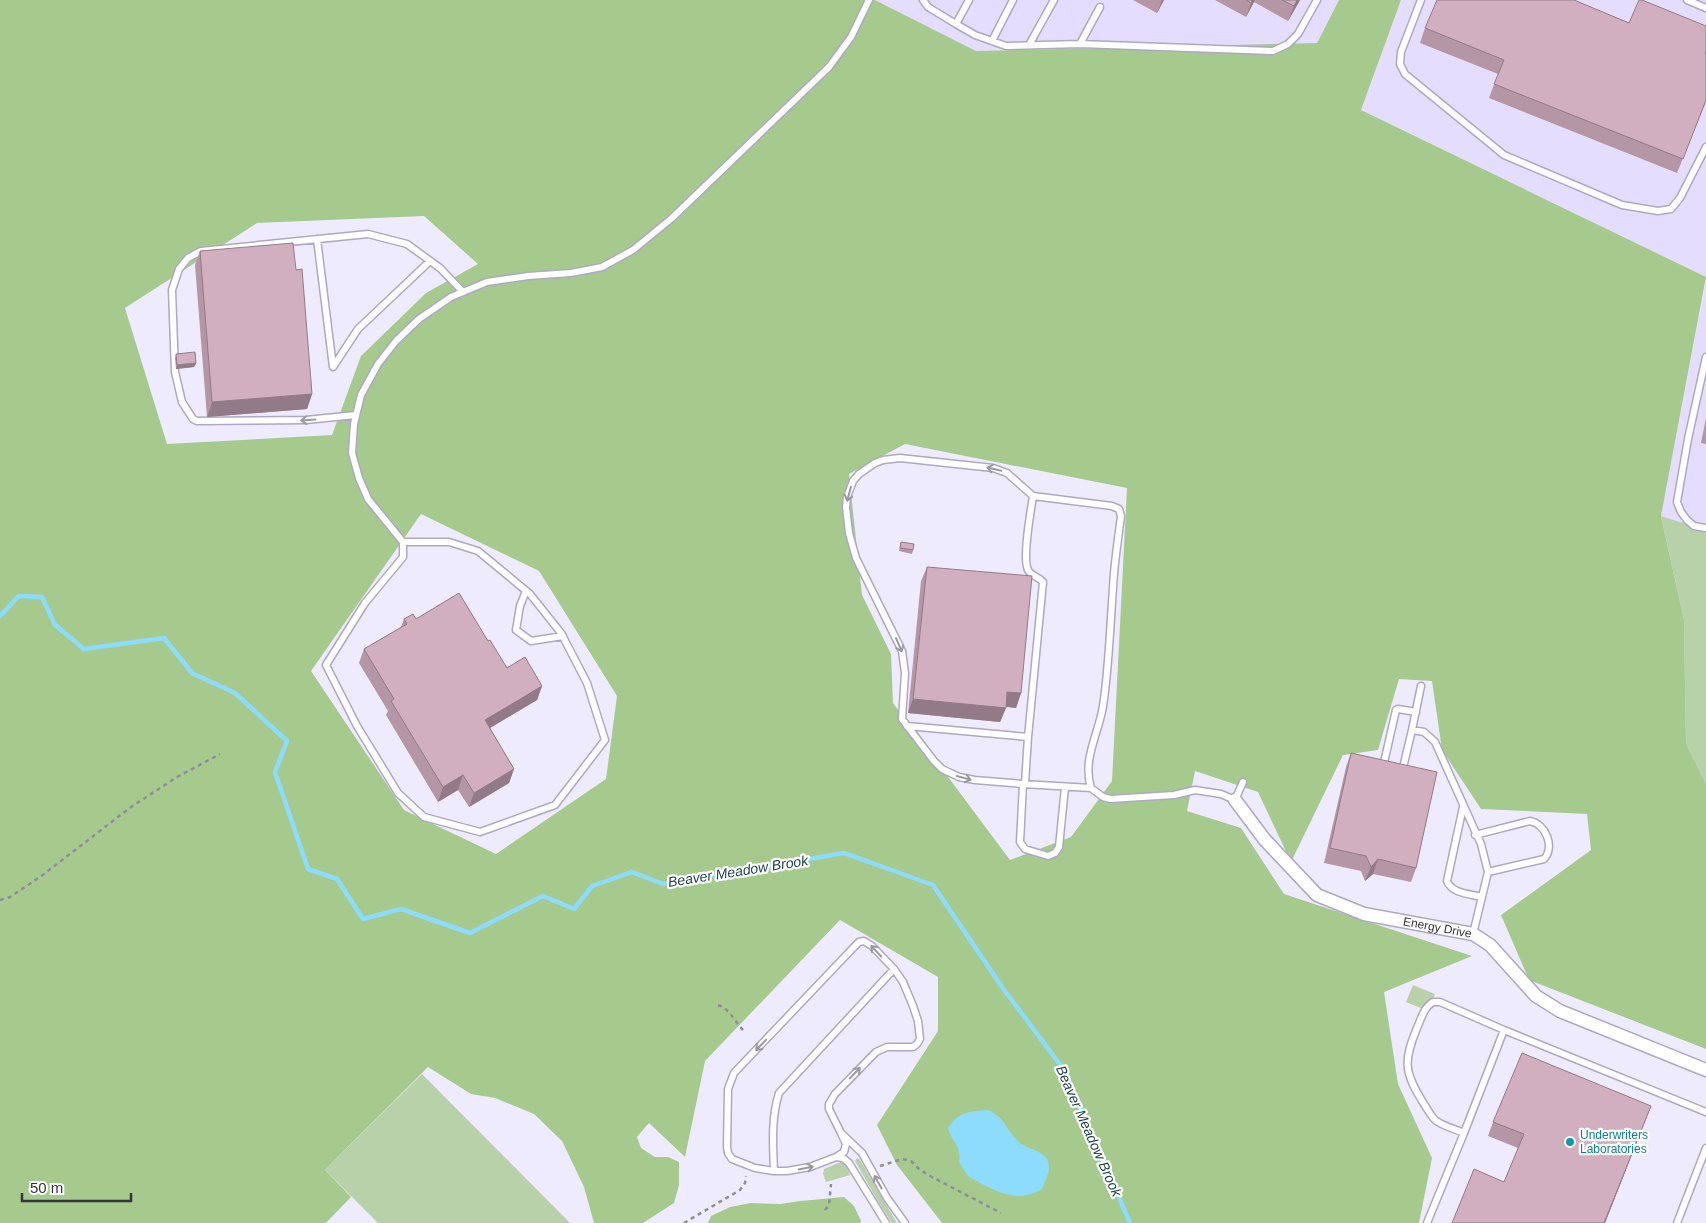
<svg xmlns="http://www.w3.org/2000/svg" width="1706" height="1223" viewBox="0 0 1706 1223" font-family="Helvetica,sans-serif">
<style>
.built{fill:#e5ddfd}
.green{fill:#b8d1a8}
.forest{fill:#a6ca8e;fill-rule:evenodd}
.water{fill:#8ddcfe}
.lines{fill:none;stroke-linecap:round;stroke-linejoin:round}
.stream{stroke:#8ddcfe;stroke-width:4.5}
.service-casing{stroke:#afa7c6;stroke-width:9}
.minor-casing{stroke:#afa7c6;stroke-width:15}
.path{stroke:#8f8c9b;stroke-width:2.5;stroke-dasharray:4 4;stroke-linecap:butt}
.service{stroke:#fff;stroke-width:6}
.minor{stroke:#fff;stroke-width:12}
.wall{fill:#b496a4}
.shaded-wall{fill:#927a86}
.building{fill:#d1afbf;stroke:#927a86}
.oneway{stroke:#9a999f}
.culture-dot{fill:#0f9aa8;stroke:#fff;stroke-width:2}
.labels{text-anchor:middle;stroke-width:4.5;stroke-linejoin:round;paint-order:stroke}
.street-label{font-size:12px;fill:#36333f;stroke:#fff}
.culture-label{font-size:12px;fill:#0d838f;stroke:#fff;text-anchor:start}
.water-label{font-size:14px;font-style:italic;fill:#1f4351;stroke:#fff}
</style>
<rect width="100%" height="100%" fill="#efebff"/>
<path class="built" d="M875 0H1339L1317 43 976 51Z
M1401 0H1706V277L1361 110Z
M1706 281V530L1661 516Z"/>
<path class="green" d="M1661 516 1706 530V784L1686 743 1684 620Z
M1413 985 1435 994 1428 1011 1406 1002Z
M422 1074 570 1223H378L325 1170Z
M857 1158 860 1160 897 1223H892L879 1203 855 1161Z
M841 1162 846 1164 850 1175 826 1182 823 1174 824 1169Z"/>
<path class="forest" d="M0 0H875L976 51 1317 43 1339 0H1401L1361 110 1706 277 1661 516 1684 620 1686 743 1706 784V1049L1529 980 1501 915 1591 850 1587 814 1481 809 1442 750 1432 681 1399 679 1378 750 1343 755 1291 862 1258 792 1195 771 1187 811 1241 828 1284 894 1472 956 1384 992 1398 1084 1432 1158 1419 1223H942L897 1165 877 1125 938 1031V977L840 920 705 1061 685 1157 649 1123 637 1137 641 1148 655 1157H668L679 1162V1185L674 1203 643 1223H594L584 1187 562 1141 534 1114 495 1098 471 1094 428 1067 325 1170 351 1197 326 1223H0ZM424 216 478 264 426 293 361 356 332 435 167 444 125 308 257 223ZM905 444 1127 488 1112 781 1071 837 1010 860 893 703 891 654 862 595 849 474ZM421 514 539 571 617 696 606 779 496 854 404 810 311 671Z
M844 1197 854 1206 861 1221 860 1223H708L711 1216 730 1207 751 1203 780 1204 800 1201Z"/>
<path class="water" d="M988 1110C1005 1117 1007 1132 1020 1143 1028 1150 1042 1150 1047 1159 1052 1170 1046 1179 1042 1189 1021 1202 1002 1194 982 1184 978 1181 971 1179 968 1176 965 1172 962 1166 959 1162 962 1146 952 1143 948 1128 959 1112 969 1111 988 1110Z"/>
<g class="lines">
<path class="stream" d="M0 616 19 596 42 597 55 625 84 649 164 638 192 673 235 693 287 741 275 772 308 869 337 879 363 919 401 909 470 933 543 896 574 909 592 886 632 872 663 884 844 853 933 885 1002 987 1064 1070 1130 1223"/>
<g class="service-casing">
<path id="service" d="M923 0 928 7 956 24 969 0
M1421 0 1401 52 1400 64 1405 74 1504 155 1622 205 1658 211 1671 209 1680 198 1706 147
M1687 0 1706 8
M956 24 975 35 1006 46 1080 44 1100 7
M992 41 1013 0
M1080 44 1273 51 1288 44 1298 34 1317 0
M1029 45 1054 0
M317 239 333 367 358 329 430 261
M1706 357 1688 439 1677 502 1681 512 1687 520 1694 526 1706 528
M356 415 306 420 197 421 193 419 182 402 175 372 172 290 179 269 188 258 201 251 368 234 407 244 440 268 463 292
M403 542H449L478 551 530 594 561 633 587 683 605 740 555 805 480 832 424 817 398 793 357 726 326 665 365 603 403 557V542L368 499 359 478 352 453 354 424 361 395 378 364 396 341 419 319 451 297 487 282 528 276 571 273 602 267 633 250 672 218 829 67 851 37 869 0
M526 591 520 606 516 630 531 641 563 636
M1421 686 1412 730 1424 732 1435 742 1481 844 1488 872 1473 934
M907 726 1028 737 1025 784
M1028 737 1043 582C1039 577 1031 576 1028 570 1022 558 1031 510 1033 496
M1383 767 1396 710 1398 709 1416 712
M1402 772 1412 730
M1023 784 1020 842 1025 849 1048 856 1055 853 1059 847 1065 787
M1091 788C1082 759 1099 733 1103 706 1109 667 1110 627 1113 588 1114 564 1118 540 1121 516L1119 509 1112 506 1033 496 1007 473 993 468 900 458 883 460 875 463 859 474 853 481 847 497 846 507 849 533 856 558 902 651 905 673 902 719 934 761 942 769 959 777 975 780 1023 784 1091 788 1103 797 1110 799 1174 795 1195 790 1221 794 1235 800 1243 782
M1463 807 1447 881C1452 894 1471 894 1482 897
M1475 835 1530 821C1546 824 1555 847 1544 859L1488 872
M841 1133 846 1144 844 1152 836 1157 810 1167 787 1171H774L755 1168 732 1159 728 1153 727 1147 728 1089 734 1073 854 947 859 942 864 941 872 946 894 969 903 982 913 1006 918 1021 920 1039 917 1044 913 1047H887L876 1052 835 1094 829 1104V1109L841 1133 862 1153 887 1198 905 1223
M1464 1133 1504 1030
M836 1157 843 1158 849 1163 886 1223
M774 1171C773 1145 771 1118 779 1093L894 969
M1427 1223 1464 1133C1455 1129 1446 1127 1438 1122 1432 1119 1428 1110 1424 1104 1404 1072 1403 1062 1417 1028 1421 1019 1424 1007 1433 1002H1440L1504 1030 1706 1112
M1677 1223 1706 1148"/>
</g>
<g class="minor-casing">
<g id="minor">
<path id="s1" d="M1235 800 1265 840 1317 895 1364 914 1473 934 1490 945 1536 996 1560 1011 1706 1070"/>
</g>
</g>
<path class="path" d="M0 900 10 897 40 877 131 807 177 777 220 754
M718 1005C731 1010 734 1021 743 1030
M880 1166 902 1159 911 1161 919 1169 930 1176 1001 1213
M825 1210 829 1205 831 1184
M684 1223 740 1190 745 1183 746 1176"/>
<use href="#service" class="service"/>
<use href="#minor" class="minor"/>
</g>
<path class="wall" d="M1133 0H1164L1157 13Z
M1215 0H1300L1288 21 1254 2 1246 17Z
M1574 1 1706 53V101L1677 173 1489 98 1498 74 1420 43 1425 28Z
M200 251 296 270 312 394 307 409 207 417 195 265Z
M176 354 196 363 194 367 176 369 175 358Z
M1706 418V444L1701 443Z
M901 542 913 550 912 554 899 551Z
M927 567 1021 693 1016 708 1006 707 1000 722 908 713 921 581Z
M404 619H416L488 641 507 668 542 686 537 700 490 728 514 769 509 783 469 807 458 790 438 802 386 715 388 711 359 663 364 649 401 627Z
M1351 753 1416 868 1411 882 1373 874 1365 881 1361 871 1324 863 1346 767Z
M1651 1106 1605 1223H1452L1504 1182 1518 1148 1488 1136 1493 1122Z"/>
<path class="shaded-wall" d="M1162 0H1164L1157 13Z
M1252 0H1255L1246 17 1251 3Z
M1297 0H1300L1288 21 1294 6Z
M196 363 194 367 176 369 177 365Z
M312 394 307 409 207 417 212 402Z
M542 686 537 700 480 734 485 720Z
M1007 692 1021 693 1016 708 1002 706Z
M913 699 1006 708 1000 722 908 713Z
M514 769 509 783 469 807 474 793Z
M463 775 458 790 438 802 443 787Z
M1378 859 1373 874 1365 881 1371 867Z
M1651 1106 1605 1223H1604Z"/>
<path class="building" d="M1246 0H1252L1251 3Z
M1282 0H1297L1294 6Z
M1437 0H1574L1629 23 1639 0H1642L1706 26V51L1705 53 1706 54V100L1683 159 1494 84 1504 60 1425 28Z
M293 243 296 270 302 269 312 394 212 402 200 251Z
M195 352 196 363 177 365 176 354Z
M901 542 914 544 913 550 900 548Z
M927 567 1032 576 1021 693 1007 692 1006 708 913 699Z
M459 593 488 641 490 640 507 668 525 657 542 686 485 720 514 769 474 793 463 775 443 787 391 701 394 699 364 649 407 624 404 619 413 614 416 619Z
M1351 753 1437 772 1416 868 1378 859 1371 867 1366 856 1330 848Z
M1522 1053 1651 1106 1604 1223H1452L1474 1169 1504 1182 1524 1134 1493 1122Z"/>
<defs><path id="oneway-shaft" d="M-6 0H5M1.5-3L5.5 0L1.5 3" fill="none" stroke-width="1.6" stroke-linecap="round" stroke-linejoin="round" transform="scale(1.25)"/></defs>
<g class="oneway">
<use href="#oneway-shaft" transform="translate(308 420) rotate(176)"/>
<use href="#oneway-shaft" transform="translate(994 469) rotate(-167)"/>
<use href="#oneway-shaft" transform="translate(849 494) rotate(105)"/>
<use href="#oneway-shaft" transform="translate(899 645) rotate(66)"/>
<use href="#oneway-shaft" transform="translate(964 778) rotate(15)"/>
<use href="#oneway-shaft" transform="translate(876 951) rotate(-133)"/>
<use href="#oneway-shaft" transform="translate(761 1045) rotate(134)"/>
<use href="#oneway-shaft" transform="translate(855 1073) rotate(-46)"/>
<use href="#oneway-shaft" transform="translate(806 1168) rotate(-11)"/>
<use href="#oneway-shaft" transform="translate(878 1182) rotate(-119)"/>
</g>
<circle class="culture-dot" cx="1570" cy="1142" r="5"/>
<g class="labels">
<g class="street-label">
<text dy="4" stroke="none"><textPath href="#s1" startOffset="251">Energy Drive</textPath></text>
</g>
<g class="culture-label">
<text x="1580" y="1139">Underwriters<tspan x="1580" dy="14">Laboratories</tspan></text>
</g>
<g class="water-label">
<text transform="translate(738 871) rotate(-9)" y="5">Beaver Meadow Brook</text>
<text transform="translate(1089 1131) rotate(66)" y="5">Beaver Meadow Brook</text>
</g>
</g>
<path d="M22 1193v8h109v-8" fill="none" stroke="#36333f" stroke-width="2.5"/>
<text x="30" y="1193" font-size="15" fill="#36333f" stroke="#ffffff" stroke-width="4" paint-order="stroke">50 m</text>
</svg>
